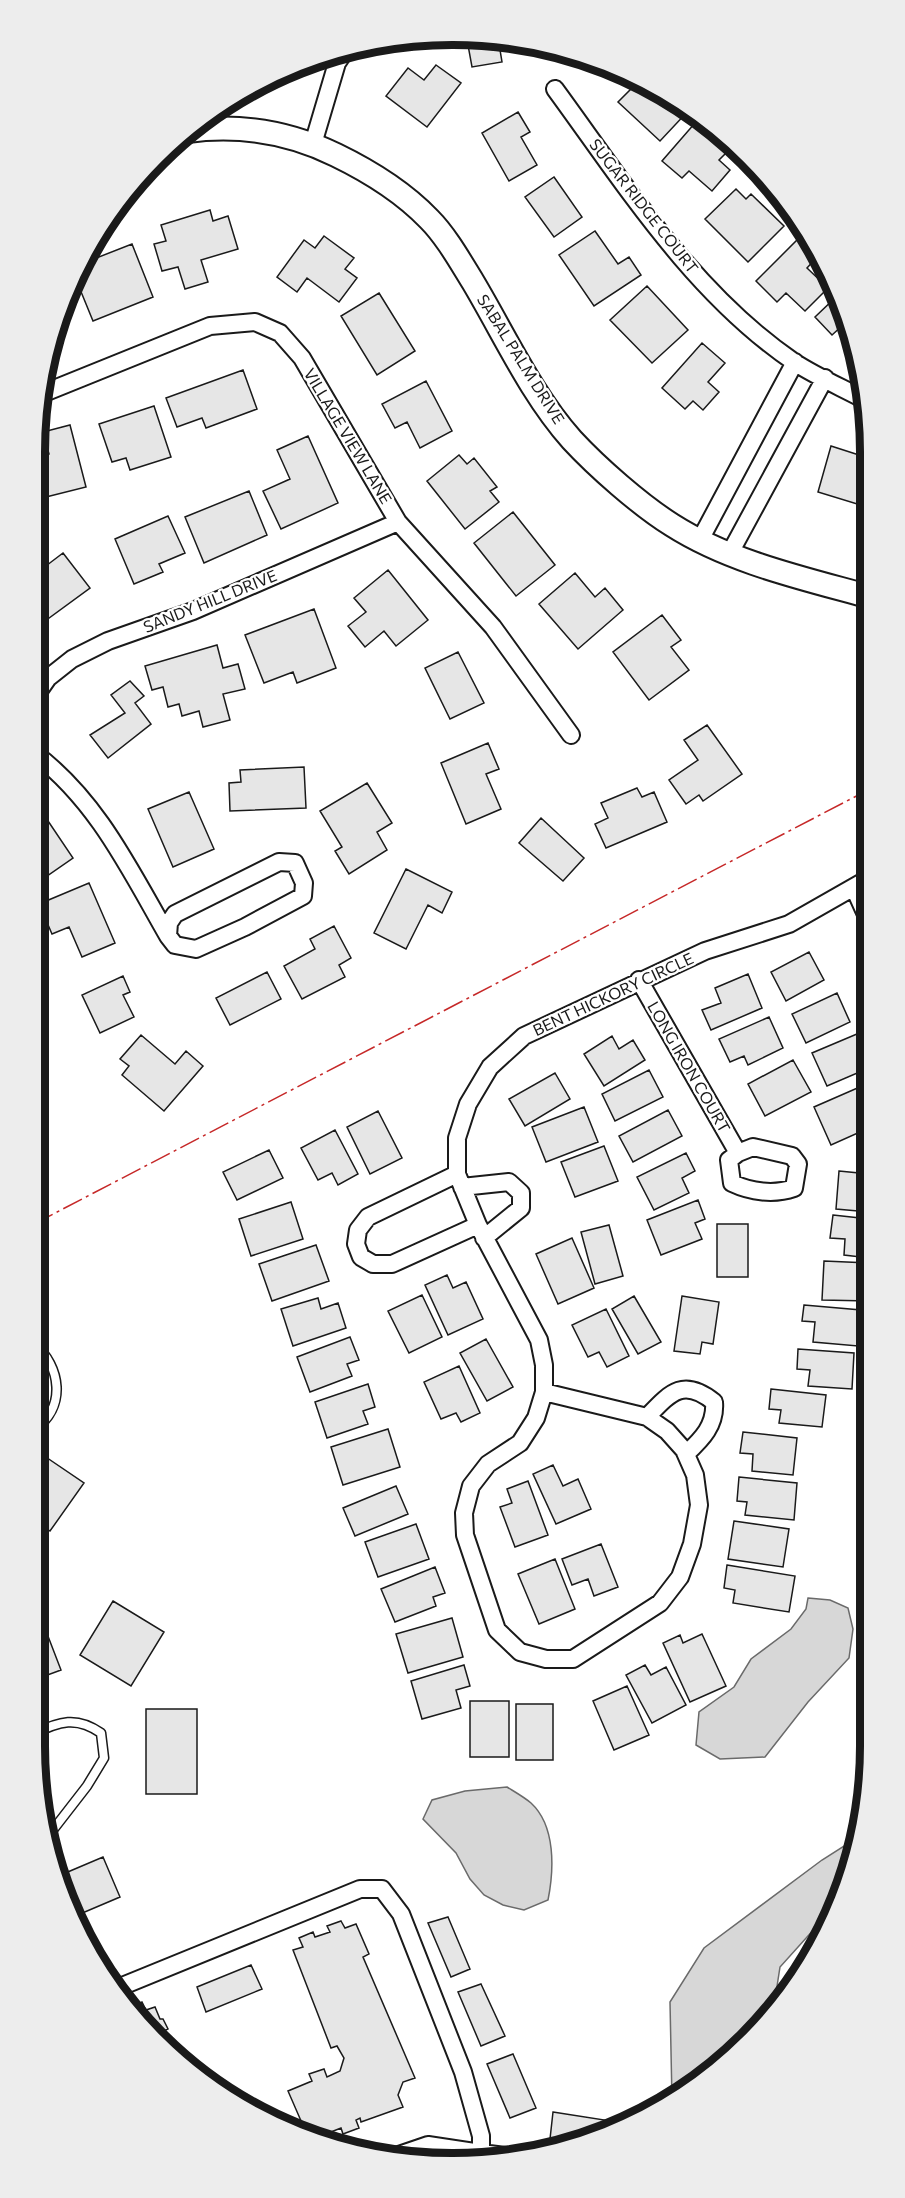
<svg xmlns="http://www.w3.org/2000/svg" width="905" height="2198" viewBox="0 0 905 2198" font-family="Commissioner,sans-serif">
<style>
.water{fill:#d7d7d7;stroke:#6a6a6a;stroke-width:1.5}
.building{fill:#e6e6e6;stroke:#1a1a1a;stroke-width:1.5}
.lines{fill:none;stroke-linecap:round;stroke-linejoin:round}
.lane-casing{stroke:#1a1a1a;stroke-width:11}
.street-casing{stroke:#1a1a1a;stroke-width:20}
.secondary-casing{stroke:#1a1a1a;stroke-width:26}
.lane{stroke:#fff;stroke-width:8}
.street{stroke:#fff;stroke-width:16}
.secondary{stroke:#fff;stroke-width:22}
.power{stroke:#c62828;stroke-width:1.5;stroke-dasharray:21 4.5 3 4.5;stroke-linecap:butt}
.labels{text-anchor:middle;stroke-width:4.5;stroke-linejoin:round;paint-order:stroke}
.street-label{font-size:16px;fill:#1a1a1a;stroke:#fff}
.rim{fill:none;stroke:#1a1a1a;stroke-width:8}
</style>
<rect width="100%" height="100%" fill="#fff"/>
<path class="water" d="M808 1598 830 1600 848 1608 853 1629 849 1658 808 1702 765 1757 720 1759 696 1745 699 1712 734 1687 751 1659 791 1629 806 1609Z
M507 1787C515 1792 524 1797 531 1803 556 1826 554 1870 548 1900L524 1910 503 1905 484 1895 470 1879 456 1853 423 1819 432 1800 465 1791Z
M855 1839 848 1880 834 1907 780 1967 773 2012 728 2060 672 2100 670 2002 704 1948 822 1860Z"/>
<path class="building" d="M446 36 498 38 502 62 472 67 468 45 448 48Z
M436 65 461 83 427 127 386 96 408 68 424 80Z
M638 82 690 109 660 141 618 102Z
M518 112 530 132 521 137 537 165 509 181 482 133Z
M695 123 728 151 719 160 730 170 712 191 689 171 682 178 662 161Z
M554 177 582 217 554 237 525 197Z
M736 189 746 199 751 194 784 226 748 262 705 219Z
M210 210 213 221 228 216 238 249 201 260 208 282 185 289 178 267 162 271 154 244 166 241 161 225Z
M595 231 618 264 629 257 641 275 594 306 559 255Z
M804 233 819 255 807 268 828 288 805 311 786 293 777 302 756 281Z
M324 236 354 258 345 269 357 278 339 302 307 278 297 292 277 277 304 240 315 248Z
M132 244 153 297 93 321 75 277 81 264Z
M647 286 688 330 652 363 610 320Z
M379 293 415 351 377 375 341 316Z
M836 297 844 324 832 335 815 317Z
M56 320 63 343 52 346Z
M702 343 725 363 708 382 719 392 703 410 693 401 685 409 662 388Z
M243 370 257 409 206 428 202 418 177 427 166 398Z
M426 381 452 431 420 448 407 422 395 428 382 404Z
M154 406 171 457 130 470 126 458 112 462 99 424Z
M70 425 86 487 34 500V458L49 454 43 432Z
M308 436 338 503 281 529 263 491 290 479 277 450Z
M863 441 867 442V507L818 492 831 446 859 455Z
M459 455 467 464 474 458 497 487 490 491 499 502 465 529 427 481Z
M249 491 267 535 204 563 185 517Z
M513 512 555 565 516 596 474 543Z
M168 516 185 553 159 564 163 572 134 584 115 539Z
M63 553 90 588 45 621 34 607V575Z
M388 570 428 620 396 646 384 631 365 647 348 626 366 612 354 598Z
M575 573 595 597 605 588 623 610 578 649 539 604Z
M314 609 336 668 297 683 293 672 264 683 245 635Z
M662 615 681 640 671 647 689 670 649 700 613 652Z
M217 645 223 668 238 664 245 689 223 694 230 720 203 727 199 711 182 716 179 704 168 707 163 687 152 690 145 666Z
M458 652 484 703 450 719 425 668Z
M130 681 144 696 135 703 151 724 108 758 90 735 125 713 111 695Z
M707 725 742 774 703 801 699 795 686 804 669 780 698 760 684 740Z
M488 743 499 769 486 774 501 809 466 824 441 763Z
M304 767 306 808 230 811 229 783 241 782 240 770Z
M367 783 392 823 377 832 387 850 349 874 335 851 342 847 320 811Z
M637 788 642 797 654 792 667 822 606 848 595 824 608 818 601 803Z
M189 792 214 849 173 867 148 809Z
M44 815 73 858 34 885V822Z
M541 818 584 858 563 881 519 843Z
M406 869 452 892 442 913 428 905 406 949 374 933Z
M89 883 115 943 82 957 69 927 52 934 39 904Z
M334 926 351 958 339 965 345 977 302 999 284 966 315 949 310 939Z
M809 952 824 980 786 1001 771 972Z
M267 972 281 999 230 1025 216 998Z
M748 974 762 1008 711 1030 702 1010 721 1003 715 988Z
M123 976 130 992 123 995 134 1017 100 1033 82 995Z
M837 993 850 1022 806 1043 792 1014Z
M769 1017 783 1048 748 1065 744 1056 730 1062 719 1039Z
M864 1031 869 1042V1068L827 1086 812 1053Z
M141 1035 175 1064 186 1051 203 1066 164 1111 122 1075 129 1066 120 1059Z
M612 1036 619 1049 633 1040 645 1060 604 1086 584 1054Z
M793 1060 811 1092 765 1116 748 1084Z
M649 1070 663 1097 615 1121 602 1094Z
M555 1073 570 1099 525 1126 509 1099Z
M862 1086 869 1101V1128L831 1145 814 1107Z
M584 1107 598 1142 546 1162 532 1127Z
M668 1110 682 1136 633 1162 619 1136Z
M378 1111 402 1158 370 1174 347 1127Z
M335 1130 358 1174 338 1185 332 1173 318 1180 301 1148Z
M604 1146 618 1181 575 1197 561 1162Z
M269 1150 283 1178 237 1200 223 1172Z
M686 1153 695 1171 682 1178 689 1193 654 1210 637 1177Z
M839 1171 869 1174V1212L836 1209Z
M698 1200 705 1219 695 1223 702 1239 661 1255 647 1220Z
M291 1202 303 1239 251 1256 239 1219Z
M833 1215 869 1219V1258L844 1255 845 1239 830 1238Z
M717 1224H748V1277H717Z
M609 1225 623 1276 595 1284 581 1232Z
M572 1238 594 1288 558 1304 536 1254Z
M316 1245 329 1281 272 1301 259 1264Z
M824 1261 869 1263V1301L822 1300Z
M447 1275 453 1288 466 1282 483 1319 448 1335 425 1285Z
M422 1295 442 1337 409 1353 388 1311Z
M634 1296 661 1342 638 1354 612 1309Z
M682 1296 719 1302 713 1344 702 1342 700 1354 674 1351Z
M318 1298 321 1309 338 1303 346 1328 293 1346 281 1309Z
M804 1305 861 1310 858 1346 813 1342 815 1322 802 1321Z
M606 1309 629 1356 607 1367 599 1352 588 1357 572 1325Z
M350 1337 359 1360 347 1364 352 1376 310 1392 297 1357Z
M486 1339 513 1387 487 1401 460 1353Z
M798 1349 854 1353 852 1389 808 1386 810 1370 797 1369Z
M459 1366 480 1413 461 1422 456 1413 441 1419 424 1382Z
M368 1384 375 1407 363 1411 368 1424 327 1438 315 1402Z
M771 1389 826 1395 822 1427 779 1423 781 1410 769 1409Z
M388 1429 400 1467 343 1485 331 1447Z
M743 1432 797 1438 793 1475 752 1471 753 1454 740 1453Z
M34 1449 84 1483 50 1531 34 1520Z
M553 1465 563 1486 578 1479 591 1509 556 1524 533 1474Z
M739 1477 797 1483 794 1520 745 1515 747 1502 737 1501Z
M528 1481 548 1535 515 1547 500 1507 512 1503 507 1489Z
M396 1486 408 1514 355 1536 343 1508Z
M734 1521 789 1529 783 1567 728 1559Z
M416 1524 429 1559 378 1577 365 1542Z
M601 1544 618 1587 594 1596 588 1579 572 1585 562 1559Z
M555 1559 575 1609 539 1624 518 1574Z
M727 1565 795 1576 789 1612 733 1603 735 1590 724 1588Z
M435 1567 445 1593 433 1597 436 1606 395 1622 381 1589Z
M113 1601 164 1632 131 1686 80 1655Z
M41 1618 61 1670 34 1680V1620Z
M452 1618 463 1657 408 1673 396 1634Z
M702 1634 726 1686 690 1702 663 1643 680 1635 683 1643Z
M464 1665 470 1686 456 1690 461 1708 422 1719 411 1681Z
M645 1665 651 1675 666 1667 686 1705 652 1723 626 1675Z
M627 1686 649 1735 614 1750 593 1701Z
M470 1701H509V1757H470Z
M516 1704H553V1760H516Z
M146 1709H197V1794H146Z
M103 1857 120 1897 73 1917 56 1877Z
M448 1917 470 1969 451 1977 428 1923Z
M341 1921 345 1928 356 1924 369 1954 363 1957 415 2078 403 2082 398 2095 403 2107 361 2122 360 2118 356 2120 359 2128 343 2134 341 2128 313 2139 308 2137 288 2091 312 2081 309 2074 324 2069 327 2077 340 2071 344 2058 337 2046 331 2048 293 1950 303 1947 299 1938 313 1932 315 1937 330 1932 327 1926Z
M251 1965 262 1989 206 2012 197 1987Z
M481 1984 505 2036 481 2046 458 1992Z
M142 2002 146 2010 155 2007 160 2019H163L168 2029 160 2033 163 2042 138 2021 129 2008Z
M513 2054 536 2108 510 2118 487 2064Z
M257 2104 262 2116 245 2108Z
M553 2112 611 2121 610 2127 570 2142 550 2139Z"/>
<g class="lines">
<g class="lane-casing">
<path id="lane" d="M34 1343C61 1367 67 1407 34 1430
M34 1734C59 1721 77 1716 101 1733L104 1758 87 1786 49 1835"/>
</g>
<g class="street-casing">
<path id="street" d="M555 89C626 186 693 293 794 362 817 377 843 388 867 401
M313 144 337 63 347 48
M44 393 210 326 255 322 280 333 302 358 398 522 493 627 571 735
M700 540 795 362
M730 553 825 378
M34 698 48 678 72 659 108 641 193 611 398 522
M34 753C97 800 130 870 168 936L175 945 196 949 245 927 303 896 304 883 295 863 279 862 175 914 169 923 168 936
M854 888 868 919
M639 980 738 1153 729 1160 732 1183C751 1192 774 1195 794 1188L798 1164 792 1156 753 1147 738 1153
M457 1174 368 1217 358 1230 356 1244 361 1257 373 1264H392L478 1225
M462 1187 509 1182 521 1193V1208L484 1238
M544 1392 647 1417 667 1431 684 1450 695 1475 699 1505 692 1544 680 1577 660 1603 573 1659H546L520 1652 497 1630 465 1535 464 1513 471 1486 488 1464 520 1443 536 1418 544 1392V1365L539 1340 478 1225 457 1174V1138L468 1104 490 1067 524 1036 705 951 789 924 868 879
M647 1417C670 1393 683 1377 714 1402 716 1425 702 1439 686 1454
M115 1989 360 1889H382L401 1914 463 2072 481 2136V2153L505 2156
M390 2158 428 2145 481 2153"/>
</g>
<g class="secondary-casing">
<path id="secondary" d="M187 131C239 124 289 132 336 155 369 171 403 192 429 219 446 236 460 261 473 282 504 334 531 394 572 440 597 467 640 505 672 525 730 562 802 578 867 596"/>
</g>
<use href="#lane" class="lane"/>
<use href="#street" class="street"/>
<use href="#secondary" class="secondary"/>
<path class="power" d="M34 1224 868 790"/>
</g>
<g class="labels">
<g class="street-label">
<text transform="translate(644 206) rotate(52)" y="6">SUGAR RIDGE COURT</text>
<text transform="translate(521 359) rotate(58)" y="6">SABAL PALM DRIVE</text>
<text transform="translate(348 436) rotate(59)" y="6">VILLAGE VIEW LANE</text>
<text transform="translate(210 601) rotate(-22)" y="6">SANDY HILL DRIVE</text>
<text transform="translate(613 994) rotate(-25)" y="6">BENT HICKORY CIRCLE</text>
<text transform="translate(689 1067) rotate(60)" y="6">LONG IRON COURT</text>
</g>
</g>
<path d="M0 0H905V2198H0ZM452 45H453A407 407 0 0 1 860 452V1746A407 407 0 0 1 453 2153H452A407 407 0 0 1 45 1746V452A407 407 0 0 1 452 45Z" fill="#ededed" fill-rule="evenodd"/>
<path class="rim" d="M452 45H453A407 407 0 0 1 860 452V1746A407 407 0 0 1 453 2153H452A407 407 0 0 1 45 1746V452A407 407 0 0 1 452 45Z"/>
</svg>
